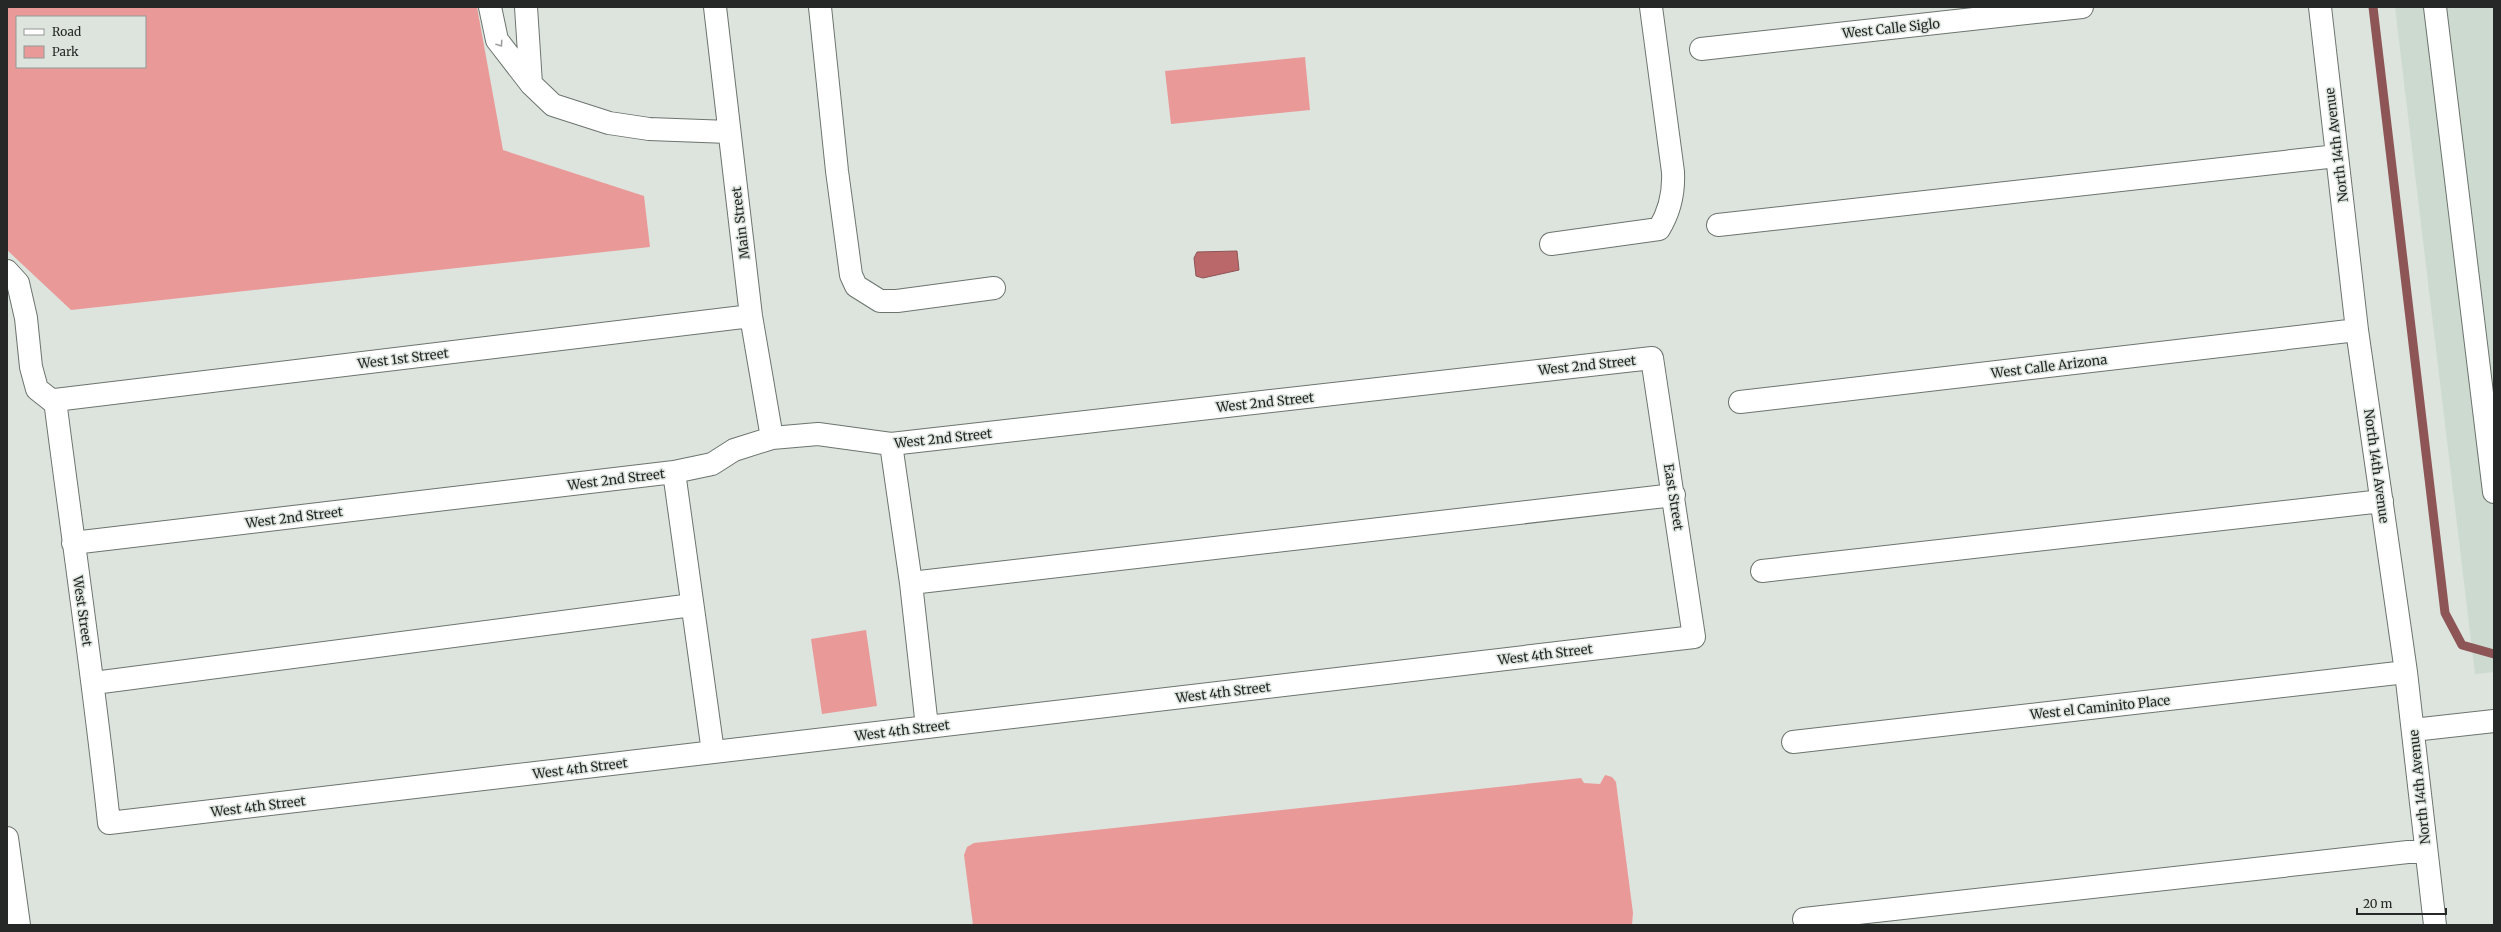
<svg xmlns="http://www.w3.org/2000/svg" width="2501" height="932" viewBox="0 0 2501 932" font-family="Merriweather,serif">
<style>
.built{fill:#ccdacf}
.green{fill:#ea9999;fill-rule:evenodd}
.water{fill:#bb686a;stroke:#8e5556}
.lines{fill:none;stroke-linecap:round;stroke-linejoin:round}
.stream{stroke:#8e5556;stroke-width:9}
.minor-casing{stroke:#6c746e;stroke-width:24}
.minor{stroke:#fff;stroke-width:22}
.oneway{stroke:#9d9e9d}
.labels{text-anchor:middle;stroke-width:3;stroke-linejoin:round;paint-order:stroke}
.street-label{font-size:13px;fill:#252826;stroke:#dce4dd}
</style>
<rect width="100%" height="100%" fill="#dce4dd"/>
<path class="built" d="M2395 7H2494V672L2475 674Z"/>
<path class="green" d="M7 7H477L503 150 644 196 650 247 71 310 7 250ZM17 17H145V67H17Z
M1305 57 1310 110 1171 124 1165 71Z
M866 630 877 706 822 714 811 639Z
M1605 775 1612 777 1616 782 1633 913 1632 925H973L964 855 967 847 974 843 1581 778 1584 783 1600 784Z"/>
<path class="water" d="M1237 251 1239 270 1203 278 1196 276 1194 258 1197 252Z"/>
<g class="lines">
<path class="stream" d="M2373 7 2445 613 2462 645 2494 654"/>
<g class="minor-casing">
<path id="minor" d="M490 7 497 40 531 84 553 105 609 123 649 129 729 132
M526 7 531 84
M715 7 751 316 772 438
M820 7 837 171 851 275 856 286 880 301H897L994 288
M2320 7 2357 330 2406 672 2435 925
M2435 7 2494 492
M1701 49 2082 7
M1718 225 2337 156
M1551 244 1659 229C1670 211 1674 192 1673 172L1651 7
M7 271 18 283 26 318 31 367 37 389 56 404
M1740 402 2357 330
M891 444 911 583 927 727
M674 472 713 752
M73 543 674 472 712 464 734 450 772 438 818 434 891 444 1652 358 1694 637 109 823C94 682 73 541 55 400L751 316
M1762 571 2382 501
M911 583 1674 495
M94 683 692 605
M2413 730 2494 721
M1793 742 2406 672
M7 838 19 925
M1804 919 2426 850"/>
</g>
<use href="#minor" class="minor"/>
</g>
<defs><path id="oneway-chevron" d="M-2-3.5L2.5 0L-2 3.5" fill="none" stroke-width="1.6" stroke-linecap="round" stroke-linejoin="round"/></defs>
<use class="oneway" href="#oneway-chevron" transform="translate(500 44) rotate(56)"/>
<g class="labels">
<g class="street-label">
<text transform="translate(1891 28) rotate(-6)" y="5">West Calle Siglo</text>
<text transform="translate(2336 145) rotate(-97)" y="5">North 14th Avenue</text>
<text transform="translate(740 223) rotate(-97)" y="5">Main Street</text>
<text transform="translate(403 358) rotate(-7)" y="5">West 1st Street</text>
<text transform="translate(1587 365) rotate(-6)" y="5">West 2nd Street</text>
<text transform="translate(2049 366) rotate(-7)" y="5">West Calle Arizona</text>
<text transform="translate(1265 402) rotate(-6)" y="5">West 2nd Street</text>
<text transform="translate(943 438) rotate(-6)" y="5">West 2nd Street</text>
<text transform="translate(2377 466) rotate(82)" y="5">North 14th Avenue</text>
<text transform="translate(616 479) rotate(-7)" y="5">West 2nd Street</text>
<text transform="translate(1674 497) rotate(81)" y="5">East Street</text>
<text transform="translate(294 517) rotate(-7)" y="5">West 2nd Street</text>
<text transform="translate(83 611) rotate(82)" y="5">West Street</text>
<text transform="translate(1545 654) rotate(-7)" y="5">West 4th Street</text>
<text transform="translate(1223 692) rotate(-7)" y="5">West 4th Street</text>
<text transform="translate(2100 707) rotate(-6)" y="5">West el Caminito Place</text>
<text transform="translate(902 730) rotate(-7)" y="5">West 4th Street</text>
<text transform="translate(580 768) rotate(-7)" y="5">West 4th Street</text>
<text transform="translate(2419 787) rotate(-96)" y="5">North 14th Avenue</text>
<text transform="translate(258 806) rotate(-7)" y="5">West 4th Street</text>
</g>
</g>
<rect width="2501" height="932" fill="none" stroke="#252826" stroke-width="16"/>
<rect x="16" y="16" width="130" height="52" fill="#dce4dd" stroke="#939994"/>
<rect x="24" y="29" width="20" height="6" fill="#ffffff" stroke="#939994"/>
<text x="52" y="36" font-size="12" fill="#252826">Road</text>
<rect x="24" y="46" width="20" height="12" fill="#ea9999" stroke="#939994"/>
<text x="52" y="56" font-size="12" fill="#252826">Park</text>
<path d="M2357 908v6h89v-6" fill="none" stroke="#252826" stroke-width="2"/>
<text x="2363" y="908" font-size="12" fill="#252826" stroke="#dce4dd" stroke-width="3" paint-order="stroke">20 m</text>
</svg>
